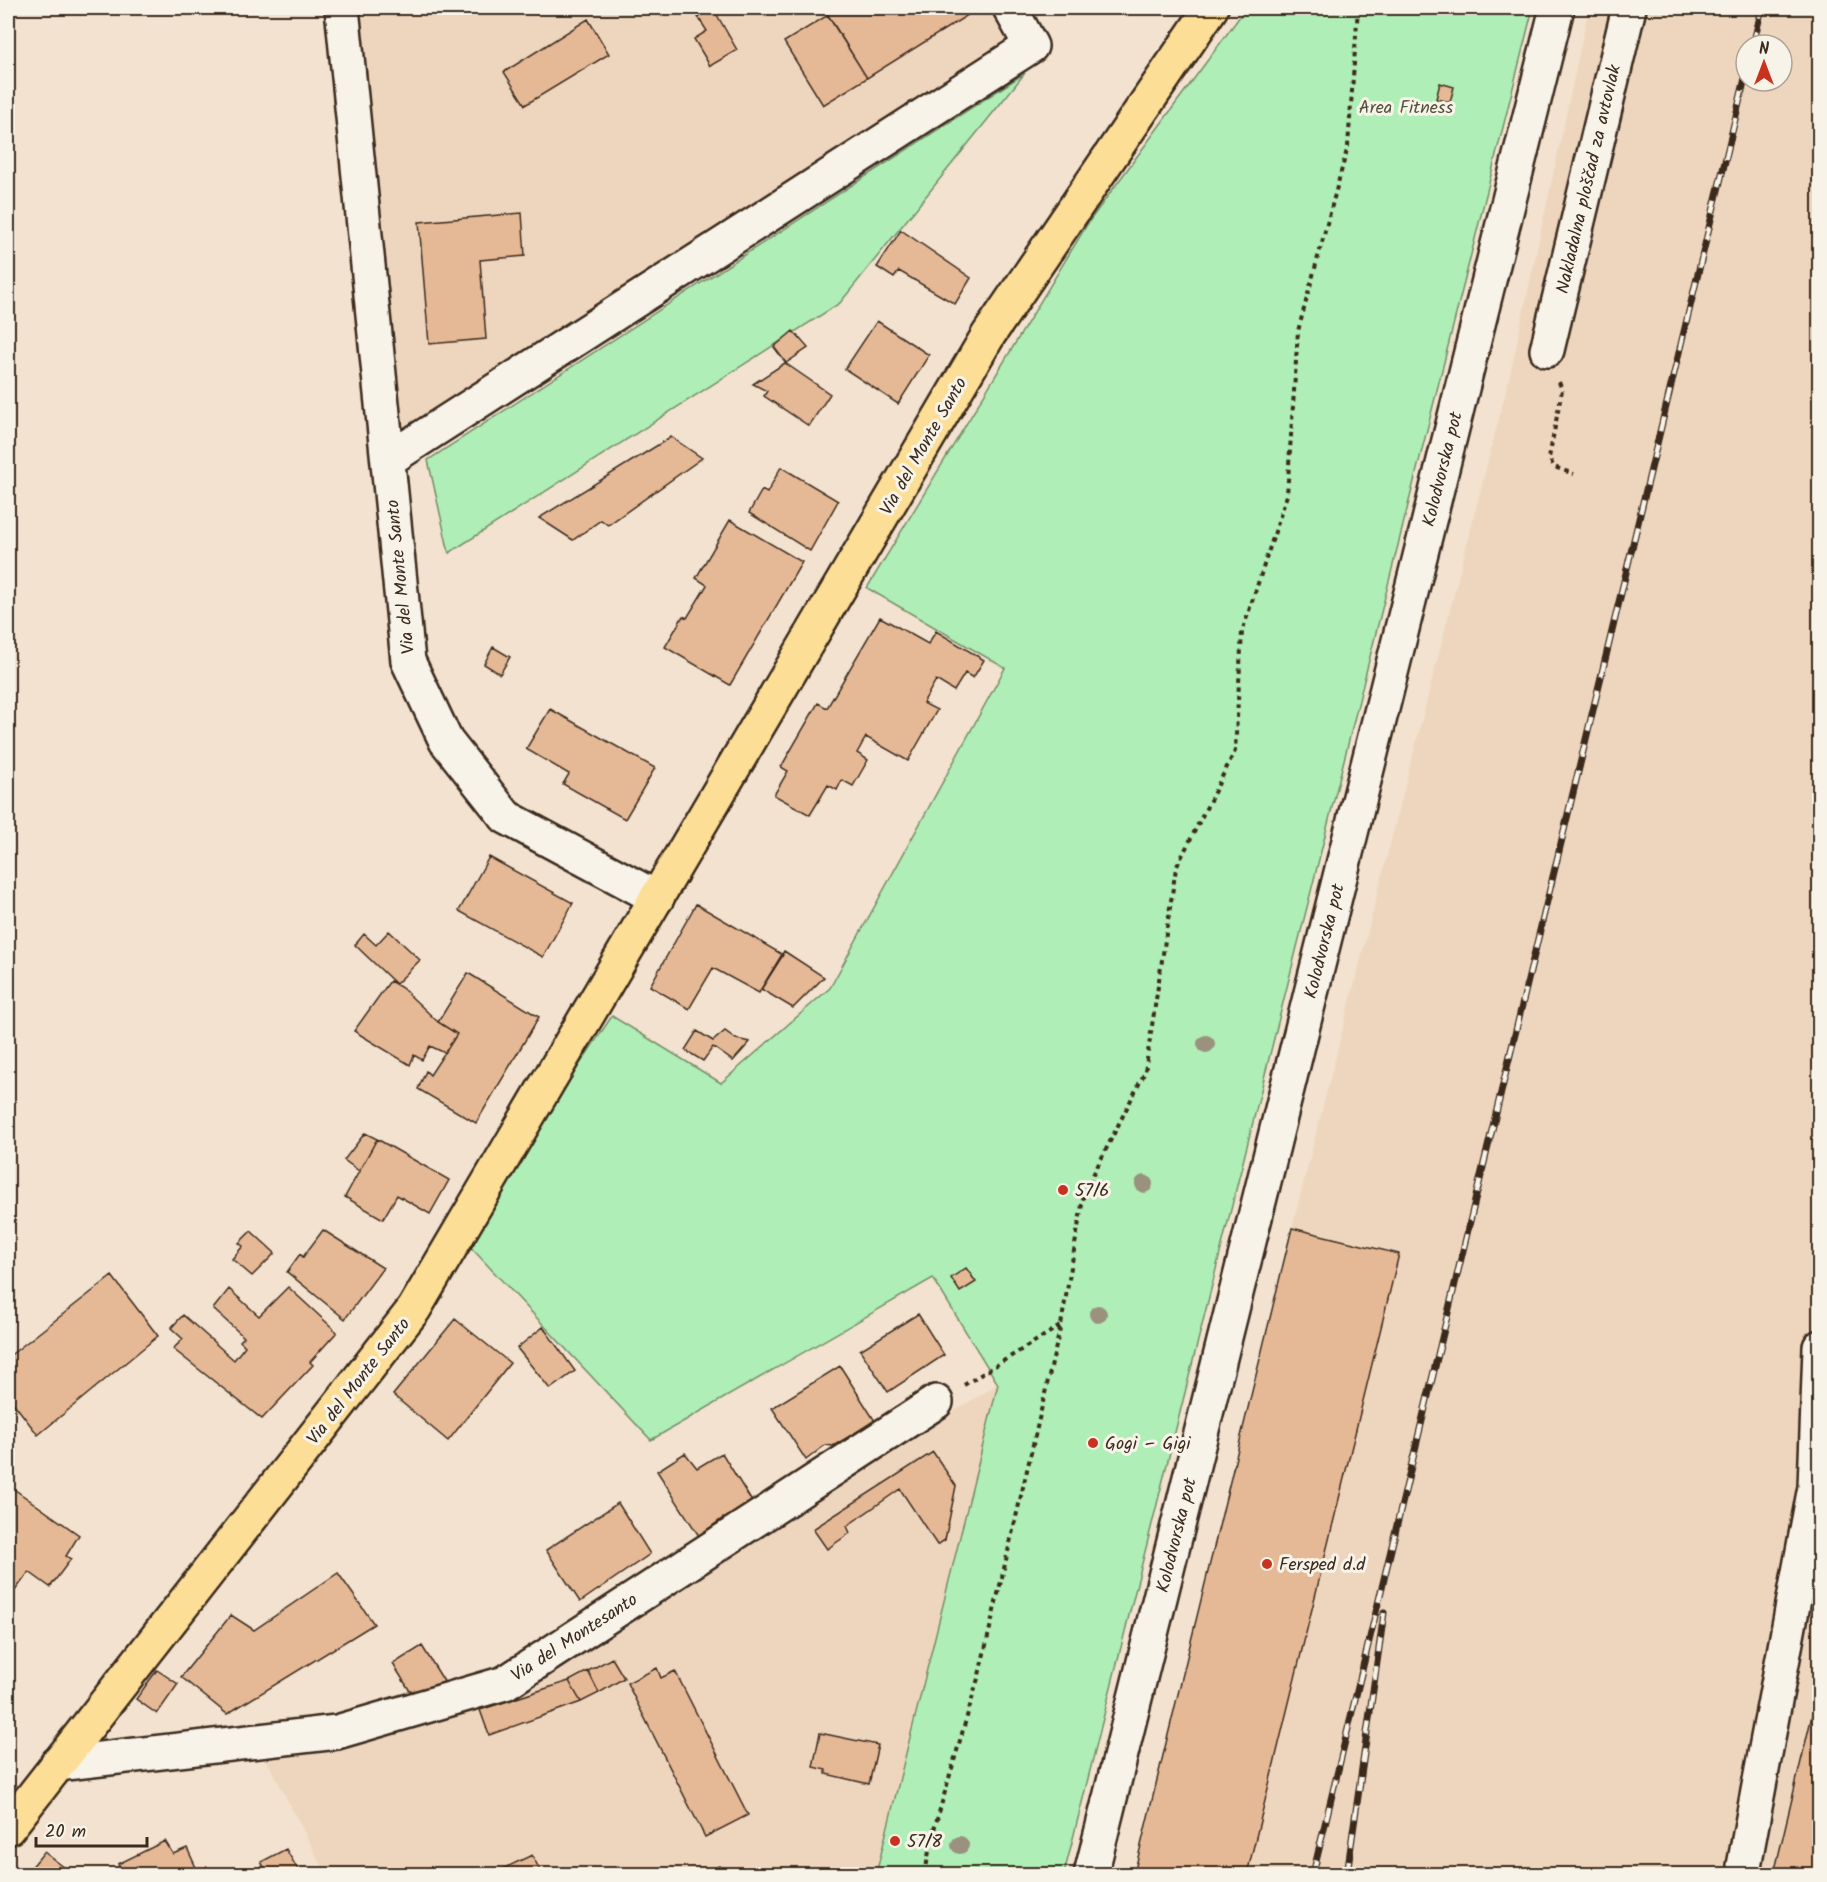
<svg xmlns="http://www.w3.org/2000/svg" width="1827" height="1882" viewBox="0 0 1827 1882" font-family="Kalam,sans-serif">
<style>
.built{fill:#eed6be;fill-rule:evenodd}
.green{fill:#afeeb6;stroke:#758c6a;stroke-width:1.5}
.building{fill:#e6b996;stroke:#3b2a1e;stroke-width:1.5}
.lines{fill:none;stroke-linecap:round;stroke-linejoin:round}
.minor-casing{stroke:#3b2a1e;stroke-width:38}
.major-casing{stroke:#3b2a1e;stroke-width:38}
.path{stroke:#3b2a1e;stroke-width:4;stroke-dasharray:4.5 4.5;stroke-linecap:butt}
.minor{stroke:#f7f3e8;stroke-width:33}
.major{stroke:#fcde96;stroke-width:33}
.rail-casing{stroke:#3b2a1e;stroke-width:7}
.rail{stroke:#f7f3e8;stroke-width:4.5;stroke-dasharray:14;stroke-linecap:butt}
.tree{fill:#9a927e}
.poi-dot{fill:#c8321e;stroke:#f7f3e8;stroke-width:2}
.labels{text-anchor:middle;stroke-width:6;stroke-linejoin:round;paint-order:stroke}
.park-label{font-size:18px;fill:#52513c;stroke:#f7f3e8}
.street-label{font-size:18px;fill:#3b2a1e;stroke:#f7f3e8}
.poi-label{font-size:18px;fill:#3b2a1e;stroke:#f7f3e8;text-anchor:start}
</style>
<rect width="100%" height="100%" fill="#f2e2cf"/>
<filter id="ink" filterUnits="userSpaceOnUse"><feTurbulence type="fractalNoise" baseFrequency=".0167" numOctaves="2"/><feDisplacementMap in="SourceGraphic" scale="12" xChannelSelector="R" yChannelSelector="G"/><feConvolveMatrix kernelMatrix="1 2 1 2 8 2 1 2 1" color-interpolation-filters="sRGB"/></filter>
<g filter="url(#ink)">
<path class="built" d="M342 8H1010L1031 46 389 459Z
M1589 8H1819V1874H1134L1292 1228 1509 379ZM1746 45H1782V81H1746Z
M998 1384 876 1874H326L262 1751 513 1687Z"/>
<path class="green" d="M1246 8H1533L1064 1874H876L998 1384 933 1278 651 1440 463 1239 612 1016 721 1083 830 988 1005 668 867 588 1088 223Z
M1025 73 840 303 449 553 428 460Z"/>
<path class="building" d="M713 8 737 50 710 66 694 39 707 31 698 17Z
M823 8H979L867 78Z
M828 15 867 78 823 105 784 42Z
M588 19 609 54 525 105 504 72Z
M1440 83 1454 87 1450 102 1436 99Z
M522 213 525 256 480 260 486 339 429 344 419 222Z
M901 230 971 278 955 304 899 271 894 278 877 267Z
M877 321 929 355 898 404 845 369Z
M793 331 808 348 786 363 774 347Z
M785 363 830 394 809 426 764 396 767 391 753 384Z
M671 437 702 458 608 525 601 520 573 540 539 518Z
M781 467 838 501 810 551 749 513 762 490 767 493Z
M730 520 802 562 730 685 665 647 683 616 687 618 707 585 696 578Z
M880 617 928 644 936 631 984 660 973 678 965 673 954 691 936 680 923 703 937 710 908 761 866 737 857 753 868 760 853 786 842 780 837 790 828 785 810 815 774 795 788 771 781 767 818 703 827 708Z
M493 647 510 657 500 674 484 664Z
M550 709 655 768 625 819 563 784 569 774 526 749Z
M489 857 573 903 543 957 459 911Z
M696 904 783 955 759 993 713 968 689 1009 650 986Z
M389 931 420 960 396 984 355 945 364 934 376 945Z
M784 951 824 977 793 1008 761 989Z
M468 973 539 1017 476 1123 418 1089 426 1071 430 1075 457 1034 438 1022Z
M390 981 402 988 438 1022 457 1034 445 1053 430 1046 422 1060 414 1055 410 1065 354 1031Z
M697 1031 713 1041 725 1031 736 1039 750 1042 733 1061 713 1047 703 1061 685 1050Z
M365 1133 377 1139 359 1171 344 1160Z
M377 1139 449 1180 430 1214 397 1195 383 1219 345 1197Z
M1292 1228 1399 1254 1247 1874H1134Z
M323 1230 383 1268 345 1319 287 1272 300 1254 303 1257Z
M251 1231 275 1253 252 1276 232 1259 243 1246 239 1243Z
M966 1268 976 1282 960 1292 951 1278Z
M112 1276 158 1336 38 1435 8 1396V1357Z
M288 1287 337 1332 310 1362 313 1365 262 1419 173 1349 183 1339 171 1328 183 1315 234 1360 245 1346 240 1341 244 1337 213 1309 229 1289 259 1316Z
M918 1314 944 1355 888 1392 860 1350Z
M455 1319 510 1363 448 1441 393 1395Z
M543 1327 575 1371 550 1389 517 1348Z
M840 1366 875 1421 833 1446 825 1445 806 1460 772 1408Z
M933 1452 956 1486 945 1540 937 1545 900 1489 847 1526 850 1533 827 1549 813 1529Z
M685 1453 697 1468 722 1453 754 1505 726 1522 723 1518 699 1536 657 1471Z
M11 1487 79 1535 66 1556 71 1559 50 1587 29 1572 8 1600V1492Z
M618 1503 650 1554 580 1602 546 1550Z
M338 1573 374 1624 227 1714 181 1677 231 1615 254 1630Z
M422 1646 445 1683 413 1696 393 1664Z
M612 1658 624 1678 599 1693 588 1671Z
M657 1668 661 1678 675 1671 748 1815 705 1837 627 1683Z
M157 1670 178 1684 157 1714 136 1699Z
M588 1671 599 1693 581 1702 569 1681Z
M569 1681 581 1702 489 1735 480 1710Z
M1820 1682V1874H1774Z
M820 1733 878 1745 869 1784 826 1774V1770L813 1767Z
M165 1841 173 1854 187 1848 199 1874H123L118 1864Z
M286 1849 298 1870 290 1874H268L261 1862Z
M44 1852 73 1874H26Z
M532 1855 542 1874H492Z
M719 1866 723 1874H701Z"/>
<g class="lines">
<g class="minor-casing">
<path id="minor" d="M342 8 408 661 446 741 506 817 657 898
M1547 350 1629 8
M389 459 1031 46 1010 8
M57 1764 337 1732 505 1683 936 1402
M1091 1874 1557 8
M1746 1874 1744 1866 1815 1487 1820 1347"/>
</g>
<g class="major-casing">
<path id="major" d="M8 1828 414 1309 989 334 1211 8"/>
</g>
<path class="path" d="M1559 382 1562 390 1549 458 1554 467 1574 474
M964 1385 1060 1326
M925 1874 931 1840 979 1675 1061 1325 1084 1193 1145 1072 1176 868 1235 751 1242 632 1287 495 1298 331 1348 146 1358 8"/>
<use href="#minor" class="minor"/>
<use href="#major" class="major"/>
<g class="rail-casing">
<path id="rail" d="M1753 45 1762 8
M1313 1874 1746 74
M1347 1874 1384 1613"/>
</g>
<use href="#rail" class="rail"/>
</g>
<g class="tree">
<circle cx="1206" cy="1044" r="9"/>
<circle cx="1144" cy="1184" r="9"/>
<circle cx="1098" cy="1314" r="9"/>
<circle cx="960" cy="1845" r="9"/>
</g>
</g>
<g class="poi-dot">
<circle cx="1063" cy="1190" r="6"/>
<circle cx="1093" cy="1443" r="6"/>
<circle cx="1267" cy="1564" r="6"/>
<circle cx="895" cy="1841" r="6"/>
</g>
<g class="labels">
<g class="park-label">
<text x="1406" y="113">Area Fitness</text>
</g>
<g class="street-label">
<text transform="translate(1588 179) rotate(-77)" y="6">Nakladalna ploščad za avtovlak</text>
<text transform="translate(923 446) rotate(-60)" y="6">Via del Monte Santo</text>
<text transform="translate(1442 469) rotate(-76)" y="6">Kolodvorska pot</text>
<text transform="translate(400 577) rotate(-96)" y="6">Via del Monte Santo</text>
<text transform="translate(1324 941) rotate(-76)" y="6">Kolodvorska pot</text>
<text transform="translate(358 1381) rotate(-52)" y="6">Via del Monte Santo</text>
<text transform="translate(1176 1535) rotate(-76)" y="6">Kolodvorska pot</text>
<text transform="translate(574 1637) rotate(-33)" y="6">Via del Montesanto</text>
</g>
<g class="poi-label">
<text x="1075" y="1196">57/6</text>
<text x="1105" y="1449">Gogi – Gigi</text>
<text x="1279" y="1570">Fersped d.d</text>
<text x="907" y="1847">57/8</text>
</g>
</g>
<rect width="1827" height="1882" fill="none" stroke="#f7f3e8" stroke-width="30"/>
<rect x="15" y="15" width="1797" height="1852" fill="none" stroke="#3b2a1e" stroke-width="2" filter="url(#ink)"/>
<g transform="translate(1764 63)"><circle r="28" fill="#f7f3e8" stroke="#aca397" stroke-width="1.5"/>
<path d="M0-4.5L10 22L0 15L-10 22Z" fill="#c8321e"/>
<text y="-9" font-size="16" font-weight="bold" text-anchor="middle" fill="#3b2a1e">N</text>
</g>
<path d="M36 1837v9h111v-9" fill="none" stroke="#3b2a1e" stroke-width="3"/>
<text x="45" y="1837" font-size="18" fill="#3b2a1e" stroke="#f7f3e8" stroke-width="4.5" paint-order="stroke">20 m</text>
</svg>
